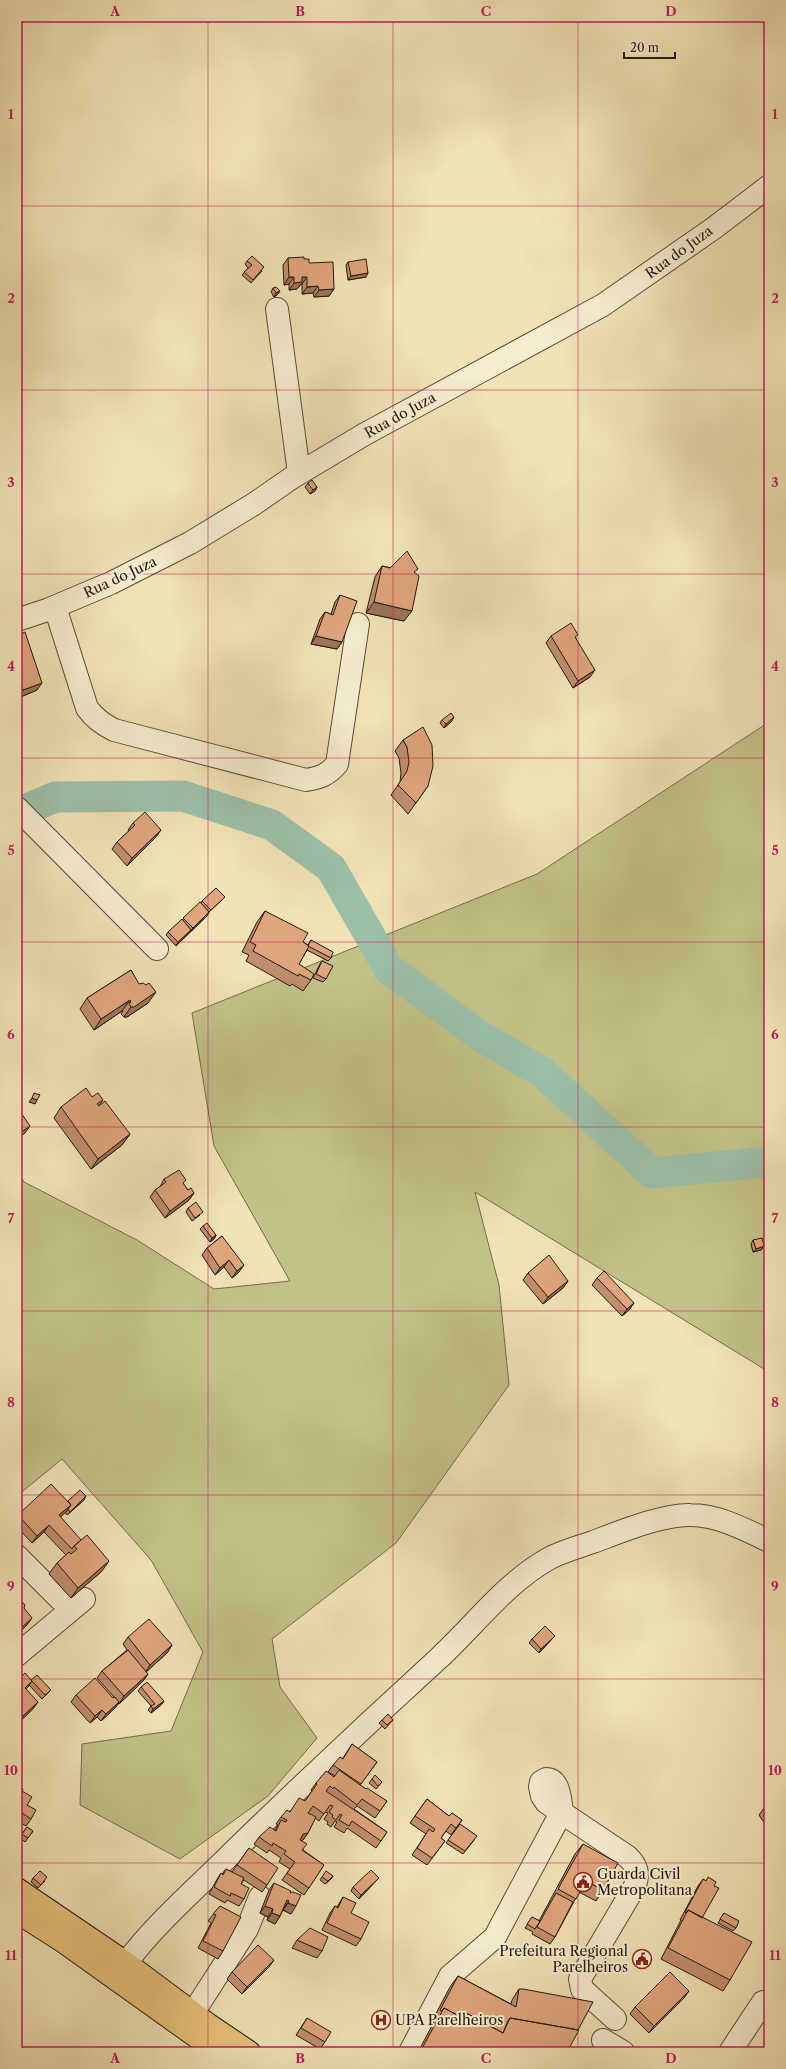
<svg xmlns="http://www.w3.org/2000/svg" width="786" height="2069" viewBox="0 0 786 2069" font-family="'Libre Caslon Text',serif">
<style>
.green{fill:#c2c188;stroke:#736c4a}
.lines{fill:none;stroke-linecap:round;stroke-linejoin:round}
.river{stroke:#9cbfa8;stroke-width:31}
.minor-casing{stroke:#574a37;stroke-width:24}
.major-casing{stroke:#24170d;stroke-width:24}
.minor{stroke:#f6edd0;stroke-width:22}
.major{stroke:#e8c27b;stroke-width:22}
.wall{fill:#c08e6c;stroke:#24170d}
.shaded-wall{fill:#9c7458;stroke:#24170d}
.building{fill:#dfa57d;stroke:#24170d}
.grid{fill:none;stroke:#c2185b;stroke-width:1;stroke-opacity:0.55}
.labels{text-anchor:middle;stroke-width:4;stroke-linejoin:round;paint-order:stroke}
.street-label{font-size:14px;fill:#24170d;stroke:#f6edd0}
.poi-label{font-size:14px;fill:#24170d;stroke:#f6edd0;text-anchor:start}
.neatline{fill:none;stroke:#c2185b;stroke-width:1.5}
.grid-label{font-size:13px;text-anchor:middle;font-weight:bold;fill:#c2185b}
</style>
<rect width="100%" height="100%" fill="#f1e3b6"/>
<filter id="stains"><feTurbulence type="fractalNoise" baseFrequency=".005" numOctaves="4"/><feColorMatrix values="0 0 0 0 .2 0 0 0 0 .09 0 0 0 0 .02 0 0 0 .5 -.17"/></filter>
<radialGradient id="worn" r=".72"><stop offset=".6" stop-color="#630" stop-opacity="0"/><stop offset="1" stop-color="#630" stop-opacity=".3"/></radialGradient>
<path class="green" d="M769 722V1372L475 1192 499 1285 509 1385 396 1543 272 1639 280 1687 317 1738 268 1796 180 1859 80 1805 82 1744 171 1731 203 1652 151 1560 62 1459 17 1496V1170L24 1182 137 1240 214 1289 290 1281 214 1146 192 1013 537 874Z"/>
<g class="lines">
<path class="river" d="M25 810 55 797 183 796 272 825 331 868 389 969 480 1036 542 1072 652 1173 767 1162 769 1160"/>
<g class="minor-casing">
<path id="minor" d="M277 309 299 473
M55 607 87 708C94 718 102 724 114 730L306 780C319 778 328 775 337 764L358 624
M17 620 47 610 111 583 190 543 254 504 293 477 365 434 603 305 714 228 769 186
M17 808 157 949
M17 1556 60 1599
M17 1655 84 1599
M126 1963C157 1922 198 1887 234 1851 301 1786 369 1722 438 1659 475 1625 506 1582 550 1558 563 1551 579 1547 593 1542 620 1532 663 1514 691 1515 718 1515 746 1530 769 1541
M193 2013 247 1929 260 1897
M603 2040 623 2052
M410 2052 450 1976 495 1937 562 1811C560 1801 560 1779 546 1779L541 1782 540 1787 542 1796 546 1802 628 1857C637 1866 639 1873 635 1886L580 1979 582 1989 615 2019
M730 2052 763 2002"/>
</g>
<g class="major-casing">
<path id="major" d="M17 1889 126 1963 209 2025 249 2052
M17 1912 64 1942 218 2052"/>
</g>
<use href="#minor" class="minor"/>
<use href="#major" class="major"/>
</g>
<path class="wall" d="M288 258 304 259 309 263 334 289 329 296 314 297 313 293 302 294V284H301L297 289 289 290V284L284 285 283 265Z
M247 261 262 271 251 283 242 275 248 268 245 264Z
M348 262 366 277 348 280 346 265Z
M273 288 280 291 277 295 274 297 271 292Z
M308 483 317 487 315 491 310 494 305 487Z
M382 566 415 573 404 621 366 613 375 577Z
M340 595 342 642 337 649 311 644 320 619 325 612 331 614 335 602Z
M17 636 37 690 18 698 17 696Z
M551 636 576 638 590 677 573 688 546 643Z
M442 720 452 721 444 728 440 723Z
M403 740 428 786 408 814 391 795 400 782 401 773 399 758 395 751Z
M133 823 156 837 127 866 112 849 117 842 129 831 128 830Z
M222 900 209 912 207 916 176 946 166 935 168 932 182 920 201 903 202 901Z
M265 911 303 942 308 945 311 940 331 958 328 961 307 950 299 964 311 980 303 991 292 984 290 986 246 961 249 955 242 952 257 922Z
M322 961 326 979 323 982 313 978 320 964Z
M131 970 148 1003 127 1017H124L121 1014 123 1011H122L94 1030 80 1009 87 998Z
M92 1097 103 1100 99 1106 130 1134 122 1145 91 1169 54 1118 61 1107Z
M164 1179 183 1184 188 1190 194 1193 189 1200 165 1218 150 1197 155 1190 160 1187Z
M188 1208 200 1215 192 1221 186 1212Z
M203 1226 216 1235 214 1239 210 1242 200 1229Z
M222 1236 239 1272 232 1278 224 1267 215 1275 202 1255 207 1248Z
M753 1240 764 1246 761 1250 753 1252 751 1244Z
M528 1273 568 1281 563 1288 543 1304 523 1280Z
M597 1278 634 1303 629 1310 622 1316 592 1285Z
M84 1500 67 1515 65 1512 60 1517 102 1571 71 1598 49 1574 57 1563 66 1555 44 1532 32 1543 17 1527V1516L18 1515 68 1502Z
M555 1636 552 1639 539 1653 529 1643 532 1639Z
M128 1637 172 1645 167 1653 146 1672 148 1674 143 1681 119 1704V1703L114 1709 101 1721 97 1717 90 1723 71 1702 76 1695 113 1698 114 1697 97 1678 102 1671 127 1650 123 1644Z
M31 1680 51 1690 42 1699 29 1685 26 1689 33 1709 18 1723 17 1721V1681Z
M141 1687 164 1701 161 1705 151 1713 148 1710 151 1706 138 1691Z
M382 1720H393L385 1729 379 1723Z
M352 1744 377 1762 360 1785 366 1789 387 1801 375 1818 357 1806 354 1809 387 1832 376 1848 347 1828 344 1833 334 1827 337 1822 335 1821 331 1827 327 1824 328 1822 324 1819 328 1813 325 1812 319 1821 315 1818 308 1833 303 1840H301L303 1850 324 1865 304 1895 282 1880 290 1869 279 1862 281 1858 269 1850 267 1853 254 1844 259 1837 275 1830 278 1825 276 1824 281 1817 305 1801 312 1791 311 1790 316 1783 334 1777 335 1776 328 1772 333 1765 343 1758Z
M372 1779 382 1782 376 1789 369 1783Z
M19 1787 22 1791 27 1805 31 1819 26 1826 17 1821Z
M427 1799 449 1816 462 1820 451 1835 446 1831 441 1838 445 1841 427 1865 412 1855 426 1834 410 1823Z
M769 1805V1830L759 1815 764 1808Z
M460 1824 475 1839 463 1854 446 1843Z
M27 1827 33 1831 25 1842 19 1837Z
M583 1844 603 1890 596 1901 579 1892 555 1937 550 1944 532 1934 533 1932 525 1928 532 1917 539 1921 575 1854Z
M249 1848 267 1885 262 1892 244 1880 241 1884 244 1899 239 1906 227 1900 225 1903 209 1894 216 1881 221 1873 222 1874 226 1869 232 1872Z
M333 1876 331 1879 325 1884 320 1880 322 1877Z
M33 1878 45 1881 38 1888 31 1882Z
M379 1878 376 1881 359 1899 351 1891 353 1887Z
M703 1879 714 1886 702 1918 730 1980 723 1991 661 1959 681 1920H680L698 1886Z
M274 1883 290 1893 291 1914 283 1910 284 1908 280 1916 275 1924 267 1920 268 1917 260 1913 269 1890Z
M343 1897 361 1939 356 1946 322 1930 330 1913 335 1906 337 1907Z
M220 1906 223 1951 218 1959 198 1948 211 1923 208 1921Z
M724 1913 736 1928 733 1931 718 1923Z
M297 1940 322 1951 317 1958 292 1948Z
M269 1967 242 1994 227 1979 232 1972Z
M458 1976 511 2004 512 2000 519 1989 567 2052H418L434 2022 432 2021 450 1987Z
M684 1998 649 2033 630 2014 635 2007Z
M307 2018 325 2042 320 2049 296 2035Z"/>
<path class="shaded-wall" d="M368 273 366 277 348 280 351 276Z
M289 277H294L289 284 284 285Z
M302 277H307L302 284H301L297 289 289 290 294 283Z
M318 286 313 293 302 294 307 287Z
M334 289 329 296 314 297 319 290Z
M280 291 277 295 274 297 276 293Z
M317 487 315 491 310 494 313 490Z
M374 602 412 611 404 621 366 613Z
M316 636 342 642 337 649 311 644Z
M595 670 590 677 573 688 578 681Z
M42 683 37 690 18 698 23 690Z
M454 717 452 721 444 728 446 724Z
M161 830 156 837 127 866 132 858Z
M209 912 207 916 190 932 193 928Z
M191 930 189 933 176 946 178 942Z
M156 992 148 1003 127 1017H124L131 1007Z
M130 1000 122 1011 94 1030 101 1019Z
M32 1098 37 1100 35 1104 29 1102Z
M30 1126 25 1133 17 1139V1135Z
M130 1134 122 1145 91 1169 98 1159Z
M194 1193 189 1200 165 1218 170 1211Z
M216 1235 214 1239 210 1242 212 1238Z
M764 1246 761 1250 753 1252 756 1249Z
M229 1260 224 1267 215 1275 220 1268Z
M244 1265 239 1272 232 1278 237 1271Z
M568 1281 563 1288 543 1304 548 1297Z
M634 1303 629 1310 622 1316 627 1309Z
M86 1496 84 1500 67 1515Z
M71 1505 66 1512 54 1523 59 1515Z
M49 1525 44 1532 32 1543 37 1536Z
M109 1561 102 1571 71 1598 78 1588Z
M32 1618 27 1625 17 1635V1632Z
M555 1636 552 1639 539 1653 541 1649Z
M172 1645 167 1653 145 1673 150 1665Z
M148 1674 143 1681 119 1704 124 1696Z
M32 1681 27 1688 20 1695 25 1688Z
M164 1701 161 1705 151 1713 153 1709Z
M38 1702 33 1709 18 1723 23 1716Z
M119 1702 114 1709 101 1721 106 1714Z
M102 1710 97 1717 90 1723 95 1716Z
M308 1833 303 1840 298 1841 303 1834Z
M333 1876 331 1879 325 1884Z
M379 1878 376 1881 359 1899 361 1895Z
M287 1900 289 1901 284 1908H282Z
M288 1903 296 1906 291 1914 283 1910Z
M265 1906 273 1909 268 1917 260 1913Z
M272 1913 280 1916 275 1924 267 1920Z
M274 1960 269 1967 242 1994 247 1987Z
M689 1991 684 1998 649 2033 654 2026Z"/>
<path class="building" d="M252 256 264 267 253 280 244 272 252 265 247 261Z
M304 257V259H309V263L333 262 334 289 319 290 318 286 307 287V277H302V282L294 283V277H289L288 258Z
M366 259 368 273 351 276 348 262Z
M276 287 280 291 276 293 273 288Z
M312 480 317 487 313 490 308 483Z
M407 551 418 569 414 572 419 576 412 611 374 602 382 566 390 568Z
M340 595 357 601 342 642 316 636 325 612 333 615Z
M571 623 578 635 575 637 595 670 578 681 551 636Z
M25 632 42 683 23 690 17 675V636Z
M451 713 454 717 446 724 442 720Z
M423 727 432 745 433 766 428 786 416 803 398 785 407 771 409 762 407 747 403 740Z
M145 812 161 830 132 858 117 842 135 825 133 823Z
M216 888 225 897 211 910 202 901Z
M200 902 209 912 193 928 183 918Z
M265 911 308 933 303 942 309 946 299 964 314 974 311 980 299 974 298 976 253 951 256 945 250 942Z
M182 919 191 930 178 942 168 932Z
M311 940 333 952 331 958 308 946Z
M322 961 333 966 326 979 316 974Z
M131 970 139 984 143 983 146 985 149 983 156 992 134 1007H131L129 1003 131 1002 130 1000 101 1019 87 998Z
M86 1088 92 1097 98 1093 103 1100 97 1104 99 1106 105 1101 130 1134 98 1159 61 1107Z
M34 1093 40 1095 37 1100 32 1098Z
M17 1107 30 1126 17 1135Z
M179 1170 186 1180 183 1183 188 1190 191 1188 194 1193 170 1211 155 1190 166 1182 164 1179Z
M196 1202 203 1212 195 1218 188 1208Z
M207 1223 216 1235 212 1238 203 1226Z
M222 1236 244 1265 237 1271 229 1260 220 1268 207 1248Z
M762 1238 764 1246 756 1249 753 1240Z
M549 1255 568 1281 548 1297 528 1273Z
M604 1271 634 1303 627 1309 597 1278Z
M51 1484 71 1505 59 1515 81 1540 74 1546 72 1549 49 1525 37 1536 18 1515Z
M80 1490 86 1496 70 1512 68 1509 71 1505 68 1501Z
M87 1535 109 1561 78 1588 57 1563 69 1552 71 1554 77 1549 74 1546Z
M17 1596 25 1605 24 1608 32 1618 17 1632Z
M149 1619 172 1645 150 1665 128 1637Z
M545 1626 555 1636 541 1649 532 1639Z
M128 1650 148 1674 124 1696 102 1671Z
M25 1673 32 1681 25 1688 38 1702 23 1716 17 1709V1681Z
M37 1675 51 1690 45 1695 32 1681 31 1680Z
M95 1678 113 1698 115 1697 119 1702 106 1714 102 1710 95 1716 76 1695Z
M147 1682 164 1701 153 1709 151 1706 155 1704 141 1687Z
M388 1714 393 1720 387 1725 382 1720Z
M352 1744 377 1762 361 1784 333 1765 340 1757 343 1759Z
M339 1770 366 1789 367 1788 387 1801 380 1811 362 1799 357 1805 334 1787 333 1789 330 1786 326 1791 387 1832 381 1841 352 1821 349 1826 339 1820 342 1815 340 1814 336 1820 332 1817 333 1815 329 1812 333 1806 330 1805 324 1814 313 1806 308 1813 316 1817 308 1833 303 1834 300 1840 307 1844 302 1850 324 1865 309 1888 287 1873 295 1862 284 1854 286 1851 273 1843 272 1846 259 1837 270 1827 276 1831 281 1820 286 1822 287 1820 281 1817 287 1810 290 1812 299 1798 305 1801 317 1784 316 1783 326 1771 334 1777Z
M375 1775 382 1782 378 1786 372 1779Z
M17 1779 21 1782 19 1787 23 1789 22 1791 32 1797 27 1805 36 1810 31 1819 22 1813 17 1820Z
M427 1799 449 1816 452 1813 462 1820 456 1828 451 1824 441 1838 445 1841 432 1858 417 1848 429 1829 433 1832 435 1829 415 1816Z
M769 1805V1815L764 1808Z
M460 1824 477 1836 465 1851 448 1840Z
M27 1827 33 1831 28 1838 22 1834Z
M583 1844 618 1863 603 1890 586 1881 576 1899 558 1889Z
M249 1848 278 1868 267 1885 237 1865Z
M226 1869 244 1878 241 1884 249 1888 244 1899 231 1893 230 1896 214 1887 221 1873 223 1875Z
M371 1870 379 1878 361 1895 353 1887Z
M40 1871 47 1877 41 1885 33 1878Z
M326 1871 333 1876 328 1881 322 1877Z
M708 1877 716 1882 714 1886 719 1888 702 1918 688 1910 686 1913 685 1912 703 1879 706 1881Z
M274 1883 291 1891 290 1893 293 1892 301 1895 296 1906 288 1903 289 1901 287 1900 280 1916 272 1913 273 1909 265 1906Z
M556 1893 573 1902 555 1937 537 1927Z
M343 1897 356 1903 351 1913 369 1922 361 1939 327 1923 335 1906 338 1908Z
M220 1906 241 1917 223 1951 203 1941 216 1915 213 1914Z
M688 1910 752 1942 730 1980 668 1948Z
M724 1913 739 1921 736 1928 720 1919Z
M532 1917 540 1921 535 1929 527 1924Z
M310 1928 328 1937 322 1951 297 1940Z
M258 1945 274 1960 247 1987 232 1972Z
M670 1972 689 1991 654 2026 635 2007Z
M458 1976 516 2007 519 1989H523L593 2002 578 2030 510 2018 508 2021 503 2033 466 2013 463 2018 444 2008 442 2011 440 2010Z
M444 2008 463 2018 466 2013 503 2033 510 2018 579 2030 567 2052H420Z
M307 2018 331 2032 325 2042 301 2028Z"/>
<path class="grid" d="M208 17V2052M393 17V2052M578 17V2052M17 206H769M17 390H769M17 574H769M17 758H769M17 942H769M17 1127H769M17 1311H769M17 1495H769M17 1679H769M17 1863H769"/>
<defs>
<g id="civic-ring" transform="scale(1)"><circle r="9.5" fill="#f6edd0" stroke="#8f2418" stroke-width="1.5"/><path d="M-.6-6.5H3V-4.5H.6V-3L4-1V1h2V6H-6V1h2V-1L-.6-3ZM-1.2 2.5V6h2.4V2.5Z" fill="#8f2418"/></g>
<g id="hospital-ring" transform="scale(1)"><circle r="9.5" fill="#f6edd0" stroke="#8f2418" stroke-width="1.5"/><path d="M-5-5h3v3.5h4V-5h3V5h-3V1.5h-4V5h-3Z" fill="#8f2418"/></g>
</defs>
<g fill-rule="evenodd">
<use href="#civic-ring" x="583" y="1882"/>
<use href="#civic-ring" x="642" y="1959"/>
<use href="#hospital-ring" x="381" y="2020"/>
</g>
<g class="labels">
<g class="street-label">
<text transform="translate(679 252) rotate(-36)" y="5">Rua do Juza</text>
<text transform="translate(400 415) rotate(-29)" y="5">Rua do Juza</text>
<text transform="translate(120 577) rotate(-25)" y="5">Rua do Juza</text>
</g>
<g class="poi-label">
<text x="597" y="1879">Guarda Civil<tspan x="597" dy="16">Metropolitana</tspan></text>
<text x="628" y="1956" text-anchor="end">Prefeitura Regional<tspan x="628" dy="16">Parelheiros</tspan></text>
<text x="395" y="2025">UPA Parelheiros</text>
</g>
</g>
<rect width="786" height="2069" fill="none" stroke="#f1e3b6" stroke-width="44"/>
<path d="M624 52v6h51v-6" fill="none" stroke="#24170d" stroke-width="2"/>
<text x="630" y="52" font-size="12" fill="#24170d" stroke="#f6edd0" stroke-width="3" paint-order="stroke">20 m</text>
<rect x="22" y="22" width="742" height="2025" class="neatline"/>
<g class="grid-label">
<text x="115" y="16">A</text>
<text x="300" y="16">B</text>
<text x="486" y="16">C</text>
<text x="671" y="16">D</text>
<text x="11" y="119">1</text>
<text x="775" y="119">1</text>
<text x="11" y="303">2</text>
<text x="775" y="303">2</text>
<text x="11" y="487">3</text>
<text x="775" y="487">3</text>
<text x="11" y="671">4</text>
<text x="775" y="671">4</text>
<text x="11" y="855">5</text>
<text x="775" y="855">5</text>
<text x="11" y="1039">6</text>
<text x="775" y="1039">6</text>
<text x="11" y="1223">7</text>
<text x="775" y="1223">7</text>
<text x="11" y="1407">8</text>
<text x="775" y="1407">8</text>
<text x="11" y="1591">9</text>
<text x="775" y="1591">9</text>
<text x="11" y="1775">10</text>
<text x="775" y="1775">10</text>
<text x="11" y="1960">11</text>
<text x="775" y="1960">11</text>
<text x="115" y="2063">A</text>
<text x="300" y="2063">B</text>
<text x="486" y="2063">C</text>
<text x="671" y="2063">D</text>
</g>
<rect width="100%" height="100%" filter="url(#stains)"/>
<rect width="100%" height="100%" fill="url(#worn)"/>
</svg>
